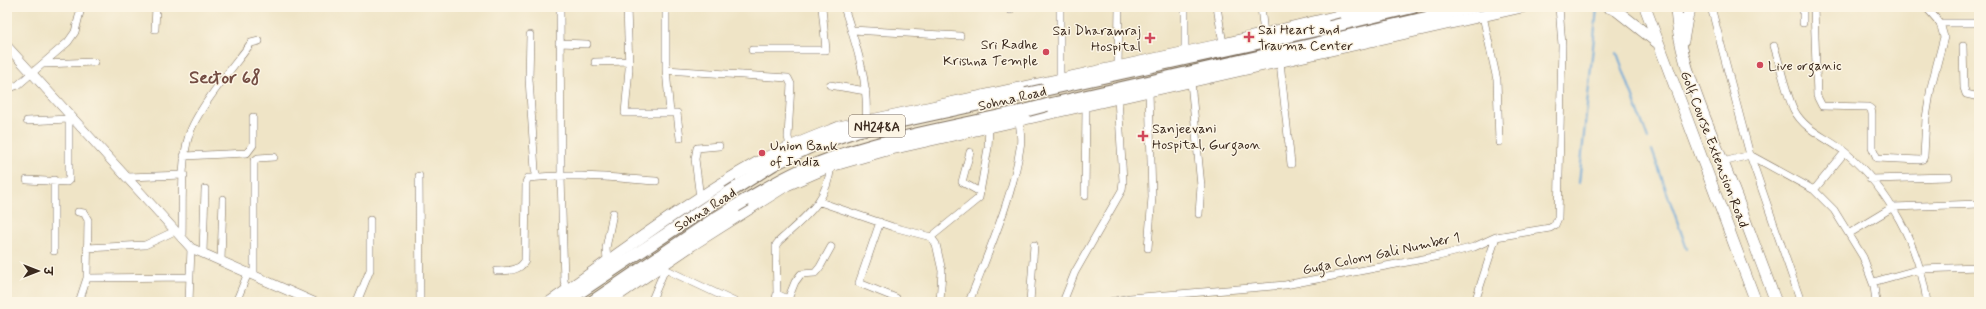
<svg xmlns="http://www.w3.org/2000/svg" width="1986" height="309" viewBox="0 0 1986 309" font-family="Mynerve,'Playpen Sans Deva',sans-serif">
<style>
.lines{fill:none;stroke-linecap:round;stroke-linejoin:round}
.stream{stroke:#65a5d8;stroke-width:2}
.minor-casing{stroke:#7a6b59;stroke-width:8}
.tertiary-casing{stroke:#7a6b59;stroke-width:10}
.secondary-casing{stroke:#7a6b59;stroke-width:12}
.trunk-casing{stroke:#7a6b59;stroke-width:14}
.minor{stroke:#fff;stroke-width:7}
.tertiary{stroke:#fff;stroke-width:9}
.secondary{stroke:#fff;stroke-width:11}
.trunk{stroke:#fff;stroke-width:12}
.trunk-bridge-casing{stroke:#7a6b59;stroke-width:14;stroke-linecap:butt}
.trunk-bridge{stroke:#fff;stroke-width:12}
.poi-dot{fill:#d1495b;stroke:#fcf5e5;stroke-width:1.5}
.labels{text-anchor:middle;stroke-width:3;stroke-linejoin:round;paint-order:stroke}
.shield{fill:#fcf5e5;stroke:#75675a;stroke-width:1}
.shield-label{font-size:13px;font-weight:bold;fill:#3b2a1e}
.poi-label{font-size:14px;fill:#3b2a1e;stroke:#fcf5e5;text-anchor:start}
.street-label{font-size:14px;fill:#3b2a1e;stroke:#fcf5e5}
.district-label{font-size:18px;font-weight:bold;fill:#744d43;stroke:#fcf5e5}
</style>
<rect width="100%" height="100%" fill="#fcf5e5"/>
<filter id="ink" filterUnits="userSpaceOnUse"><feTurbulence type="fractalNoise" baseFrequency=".025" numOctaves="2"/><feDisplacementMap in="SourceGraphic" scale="8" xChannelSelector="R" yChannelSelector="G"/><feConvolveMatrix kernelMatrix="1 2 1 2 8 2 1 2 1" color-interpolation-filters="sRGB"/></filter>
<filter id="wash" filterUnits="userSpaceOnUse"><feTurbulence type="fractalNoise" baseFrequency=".012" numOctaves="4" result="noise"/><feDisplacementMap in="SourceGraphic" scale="16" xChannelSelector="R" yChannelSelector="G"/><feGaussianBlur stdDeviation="0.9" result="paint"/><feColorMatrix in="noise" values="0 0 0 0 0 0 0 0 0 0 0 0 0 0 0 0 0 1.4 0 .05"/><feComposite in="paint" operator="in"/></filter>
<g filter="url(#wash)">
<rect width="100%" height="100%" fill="#efe4c6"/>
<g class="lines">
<path class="stream" d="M1617 53 1648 139
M1652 150 1687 249
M1579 183 1597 8"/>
</g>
</g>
<g filter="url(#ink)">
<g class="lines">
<g class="minor-casing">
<path id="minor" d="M560 7 561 176 564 281 567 290
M627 7 629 69 625 113H677L680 138
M666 7V70L670 113
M844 7C856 45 869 81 866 121
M1185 7V51
M1217 7 1223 44
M1261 7 1264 34
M1711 7 1750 155 1801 302
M1814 7 1817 96 1822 106 1868 107 1871 109 1872 114V147L1877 158 1920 160 1923 159 1924 156 1926 118 1931 87 1944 37 1940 23 1926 7
M1010 10V7
M1483 16 1497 80 1499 142
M1803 23V7
M1940 23H1979
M155 29 156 7
M852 30 960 36
M530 35 529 79 535 170 537 177
M559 43 587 44
M1774 46C1780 64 1786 94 1794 110 1805 131 1828 138 1845 152 1889 190 1919 245 1927 302
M1963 46 1964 88 1966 94 1979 97
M752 50H826L822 7
M595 62 629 61
M1280 62 1291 164
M44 64 94 62
M1118 66 1119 7
M666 70 788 78 791 84 788 137 790 146
M1060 78V7
M1191 82 1201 186 1199 214
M830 85 866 91
M7 89 18 85 68 42 75 32 80 12
M27 121 69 119
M970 152 962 182 980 192
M184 156 247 153 253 145V117
M1723 162 1750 155 1814 190 1834 210 1863 257 1874 286 1876 302
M419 176 420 302
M127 177 184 175
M1870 179 1949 177
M27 180 67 182 69 180V119L72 117
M54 180V251
M1814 190 1845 152
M1085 196 1086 106
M700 198 695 159 697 148 719 146
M820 202 893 227 931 237 936 244 942 271 940 302
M78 212 84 213 88 220 87 278 79 302
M880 222 859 283 896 298
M1850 233 1893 207 1979 204
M931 237 979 198 988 148 989 127
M182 238C183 208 180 163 189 135 197 109 234 66 251 43L259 41
M87 248 145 245 175 231
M1148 248 1152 197 1149 91
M203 253 205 189
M607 260 606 248 613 213
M221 261 223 199
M662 265 665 269 735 302
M497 271C508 270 518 272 525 261L526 182 528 178C570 173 614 178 656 181
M254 275V161L258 158 274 157
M87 278 190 277
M1873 282 1920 269 1979 267
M777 294 794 302
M788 299 795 282 801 274 815 273 820 267 831 247
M189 302 191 248
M236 302 248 273
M357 302 370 270V220
M651 302 665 269
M775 302 777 294 776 245C780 238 784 238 789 232 812 211 827 198 831 166
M969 302C987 255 1013 197 1020 148 1022 139 1020 129 1019 121
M1030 302 1034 245
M1063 302 1075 272 1122 190 1123 181 1118 98
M1110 302 1130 298 1285 285 1439 256 1474 247 1496 237 1550 228 1555 225 1558 218 1562 45 1559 7
M1475 302 1496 237"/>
</g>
<g class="tertiary-casing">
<path id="tertiary" d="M7 46 191 248 314 302"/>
</g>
<g class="secondary-casing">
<path id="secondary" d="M1608 7 1616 10 1659 44
M1645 7 1756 302
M1676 7C1678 58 1703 113 1722 160 1741 207 1758 255 1776 302
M1683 41 1687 18 1691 7
M550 302C619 254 685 203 758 162 784 148 811 138 839 127L1223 44 1375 7
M608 302 692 245 787 185 831 166 887 150 1522 7"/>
</g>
<g class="trunk-casing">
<path id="trunk" d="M1342 24 1413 7
M1344 37 1473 7
M1044 90 1330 27
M1047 105 1332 40
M739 186 774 164 814 145 856 131 1026 94
M746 200C770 186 794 172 819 163 886 137 959 126 1028 110
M565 302 728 193
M592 302 713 220 736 206"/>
</g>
<use href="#minor" class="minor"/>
<use href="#tertiary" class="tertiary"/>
<use href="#secondary" class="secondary"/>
<use href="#trunk" class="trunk"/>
<g class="trunk-bridge-casing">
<path id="trunk-bridge" d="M1330 27 1342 24
M1332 40 1344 37
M1026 94 1044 90
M1028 110 1047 105
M728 193 739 186
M736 206 746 200"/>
</g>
<use href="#trunk-bridge" class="trunk-bridge"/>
</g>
</g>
<g class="poi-dot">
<path d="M1247 31h4v4h4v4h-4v4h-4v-4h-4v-4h4z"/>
<path d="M1148 32h4v4h4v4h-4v4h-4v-4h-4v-4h4z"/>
<circle cx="1046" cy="52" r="4"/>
<circle cx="1760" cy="65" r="4"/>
<path d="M1141 130h4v4h4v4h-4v4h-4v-4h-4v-4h4z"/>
<circle cx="762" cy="153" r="4"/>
</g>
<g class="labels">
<rect class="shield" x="849" y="115" width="56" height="22" rx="3"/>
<g class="shield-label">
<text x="877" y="131">NH248A</text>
</g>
<g class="poi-label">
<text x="1258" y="34">Sai Heart and<tspan x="1258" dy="16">Trauma Center</tspan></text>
<text x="1141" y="35" text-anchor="end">Sai Dharamraj<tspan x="1141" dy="16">Hospital</tspan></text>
<text x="1038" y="49" text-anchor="end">Sri Radhe<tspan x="1038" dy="16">Krishna Temple</tspan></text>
<text x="1768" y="70">Live organic</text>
<text x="1152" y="133">Sanjeevani<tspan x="1152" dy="16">Hospital, Gurgaon</tspan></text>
<text x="770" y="150">Union Bank<tspan x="770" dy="16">of India</tspan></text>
</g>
<g class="street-label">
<text transform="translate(1012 98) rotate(-13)" y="5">Sohna Road</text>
<text transform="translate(1715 149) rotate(69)" y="5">Golf Course Extension Road</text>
<text transform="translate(705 209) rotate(-32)" y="5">Sohna Road</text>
<text transform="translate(1381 253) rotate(-12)" y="5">Guga Colony Gali Number 1</text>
</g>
<g class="district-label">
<text x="225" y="83">Sector 68</text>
</g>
</g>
<rect width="1986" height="309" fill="none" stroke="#fcf5e5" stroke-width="24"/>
<g transform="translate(38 271) rotate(90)" stroke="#fcf5e5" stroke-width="3" paint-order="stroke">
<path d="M0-3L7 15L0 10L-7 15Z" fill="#3b2a1e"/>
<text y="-6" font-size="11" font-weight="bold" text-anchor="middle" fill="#3b2a1e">उ</text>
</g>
</svg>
